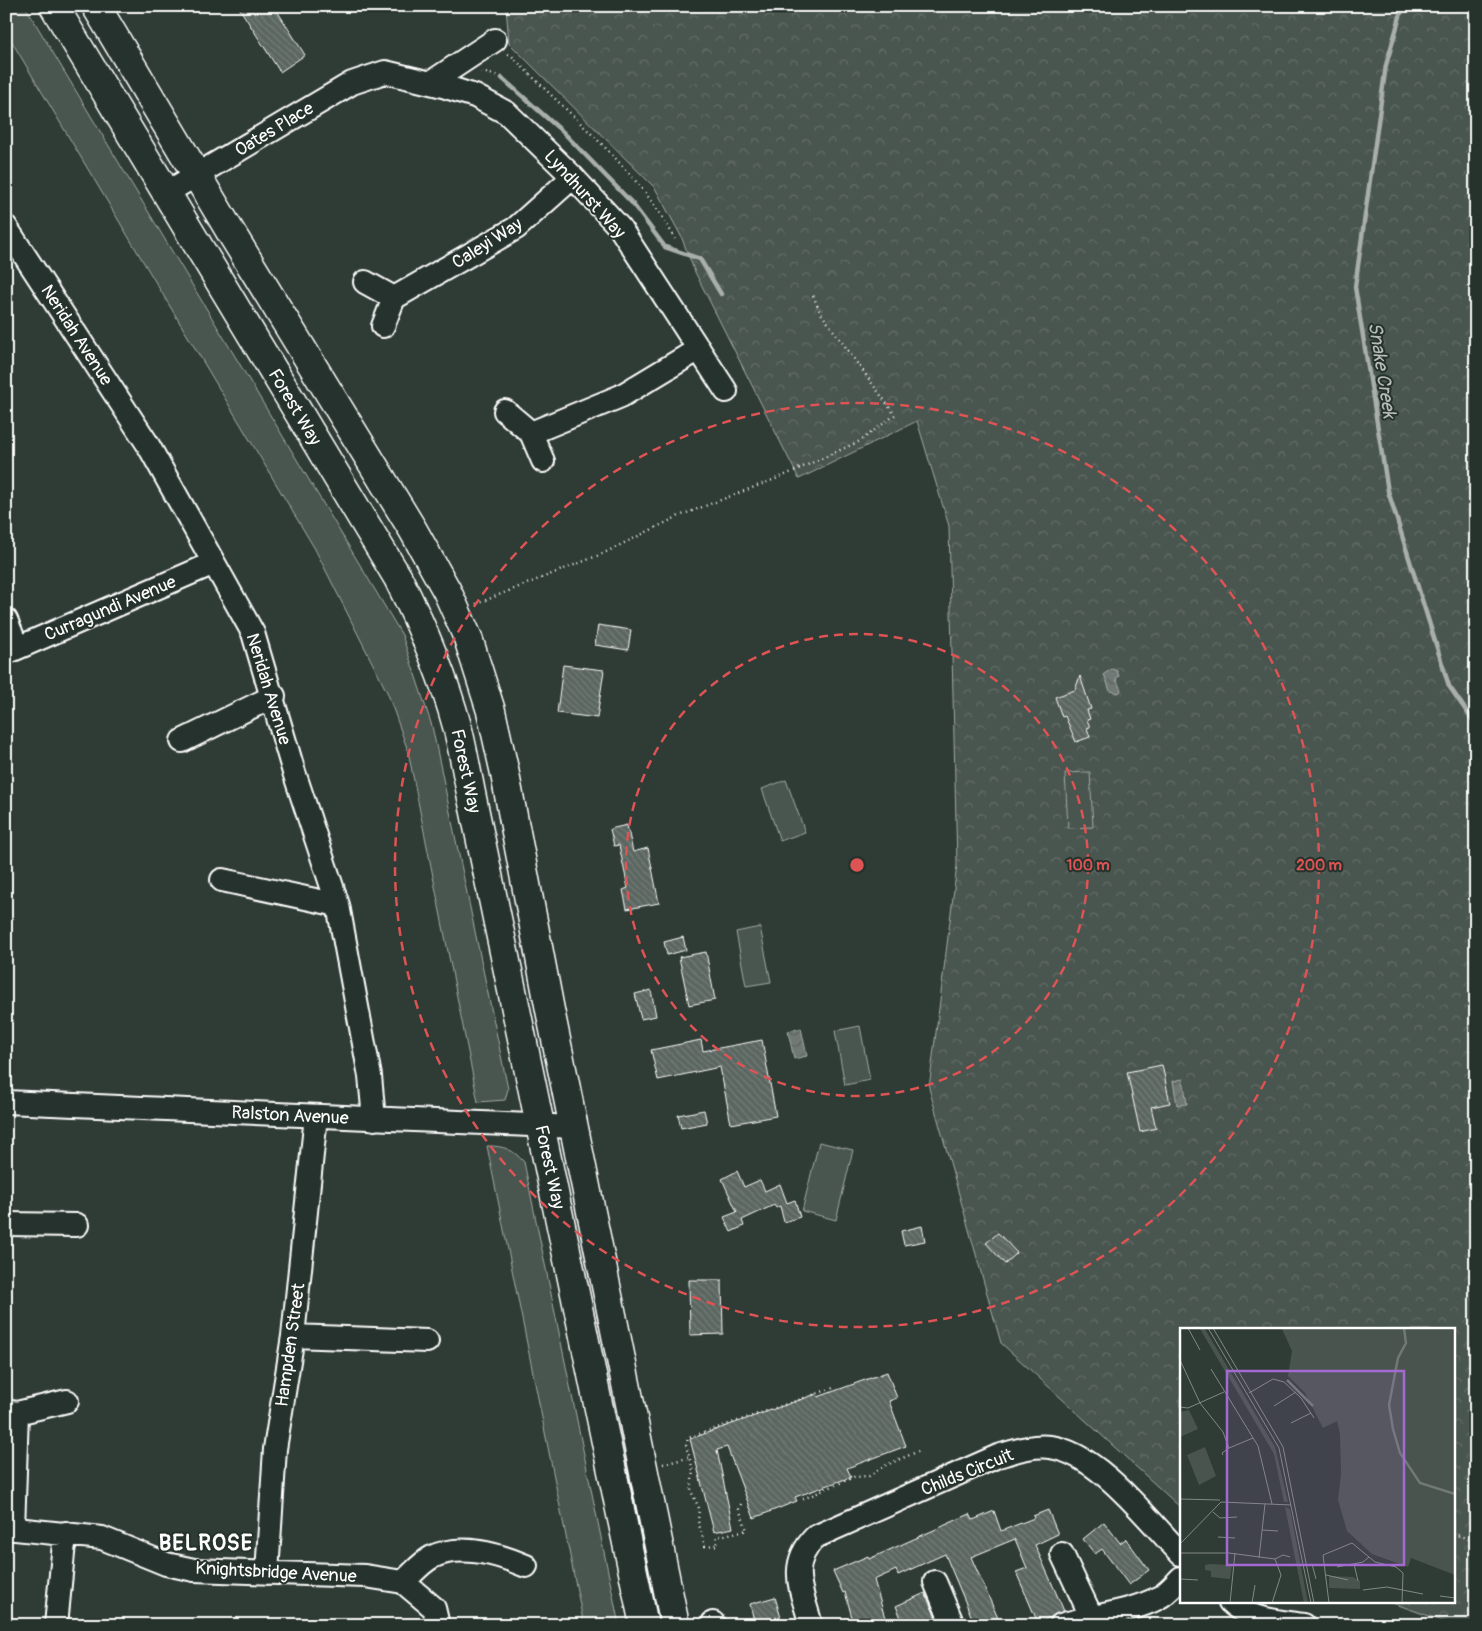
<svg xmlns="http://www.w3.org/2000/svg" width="1482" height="1631" viewBox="0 0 1482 1631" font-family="Pangolin,sans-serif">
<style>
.forest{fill:url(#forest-crowns);stroke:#a4aaa7}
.park{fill:#4a544f;stroke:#a4aaa7}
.water{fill:url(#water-waves);stroke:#a9afac}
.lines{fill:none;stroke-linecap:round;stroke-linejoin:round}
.stream{stroke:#a9afac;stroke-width:4.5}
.building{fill:url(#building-back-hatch);stroke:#fff}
.minor-casing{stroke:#fff;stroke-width:26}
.major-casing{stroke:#fff;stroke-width:31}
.path{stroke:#fff;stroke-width:2.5;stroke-dasharray:1 4;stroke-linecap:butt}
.minor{stroke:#26332d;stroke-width:22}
.major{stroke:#26332d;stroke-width:28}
.ring{fill:none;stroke:#de5353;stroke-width:2.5;stroke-dasharray:9 6}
.labels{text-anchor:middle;stroke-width:4;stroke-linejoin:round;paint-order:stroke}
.street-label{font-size:18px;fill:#fff;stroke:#26332d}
.water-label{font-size:19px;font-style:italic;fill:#b8bcba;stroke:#26332d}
.district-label{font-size:22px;font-weight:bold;letter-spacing:1px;fill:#fff;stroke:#26332d}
.inset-river{fill:none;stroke:#707975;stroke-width:2.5}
.inset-road{fill:none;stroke:#828986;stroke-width:1}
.view{fill:#a36bd2;fill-opacity:0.15;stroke:#a36bd2;stroke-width:2.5}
.inset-edge{fill:none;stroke:#fff;stroke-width:2.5}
.centre{fill:#de5353;stroke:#26332d;stroke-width:2.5}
.ring-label{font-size:15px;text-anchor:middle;font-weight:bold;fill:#de5353;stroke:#26332d;stroke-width:4;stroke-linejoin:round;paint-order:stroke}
</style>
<defs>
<pattern id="forest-crowns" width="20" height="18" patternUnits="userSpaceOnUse" patternTransform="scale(1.25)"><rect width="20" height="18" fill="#4a544f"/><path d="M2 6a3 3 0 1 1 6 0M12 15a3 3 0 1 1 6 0" fill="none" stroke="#656e69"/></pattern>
<pattern id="water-waves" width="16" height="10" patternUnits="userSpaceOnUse" patternTransform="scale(1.25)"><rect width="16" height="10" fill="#707975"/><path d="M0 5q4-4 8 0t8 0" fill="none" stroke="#5e6260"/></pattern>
<pattern id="building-back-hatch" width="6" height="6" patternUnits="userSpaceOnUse" patternTransform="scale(1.25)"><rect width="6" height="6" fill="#5b6661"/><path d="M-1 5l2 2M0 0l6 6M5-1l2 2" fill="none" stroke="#747d79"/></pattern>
</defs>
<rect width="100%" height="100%" fill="#2f3b35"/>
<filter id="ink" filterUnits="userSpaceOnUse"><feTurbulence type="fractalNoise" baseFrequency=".02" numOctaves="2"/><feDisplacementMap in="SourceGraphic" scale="10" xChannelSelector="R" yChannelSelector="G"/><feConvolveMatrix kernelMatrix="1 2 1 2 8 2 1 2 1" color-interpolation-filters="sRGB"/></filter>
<g filter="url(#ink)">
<path class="forest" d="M506 6H1476V1625H1454L1390 1602H1453V1330H1181V1508L1001 1343 929 1088 957 865 949 526 917 421 799 479 694 270 681 236 655 188 509 43Z"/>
<path class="park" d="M6 6H25L402 635 432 726 508 1089 505 1100 478 1102 408 751 388 694 315 549 6 32Z
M1090 772 1093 827 1068 828 1065 773Z
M786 780 805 832 780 841 762 789Z
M760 927 771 982 746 986 736 932Z
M860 1026 870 1080 845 1085 835 1031Z
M819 1142 853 1150 836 1220 802 1211Z
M487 1146C505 1146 512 1149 524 1162L619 1625H584Z"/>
<path class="water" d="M1112 669 1117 671 1119 676 1116 679 1121 690 1119 693 1110 691 1104 674Z
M801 1028 807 1056 794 1059 788 1031Z
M1183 1079 1187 1104 1177 1105 1173 1081Z"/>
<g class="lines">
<path class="stream" d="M1403 6 1386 65 1355 287 1388 491 1449 686 1476 725
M502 78 564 133 632 203 665 247 700 259 721 294"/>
</g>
<path class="building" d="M238 6H274L305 55 280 72Z
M598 625 631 630 628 650 595 645Z
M563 665 604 670 597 718 557 713Z
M1080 676 1091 709 1087 710 1090 719 1087 720 1090 727 1087 728 1090 737 1076 742 1065 716 1062 717 1055 697 1075 690Z
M627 825 633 852 648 848 659 903 627 909 623 890 628 888 619 845 614 846 610 829Z
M683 937 686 950 667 955 664 942Z
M706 952 715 1000 689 1005 679 957Z
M651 990 656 1016 641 1019 635 994Z
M701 1040 703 1051 762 1040 776 1116 731 1124 720 1067 658 1080 651 1050Z
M1162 1065 1170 1103 1151 1107 1156 1128 1140 1132 1127 1072Z
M704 1110 707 1123 681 1128 678 1115Z
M737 1171 744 1187 760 1180 765 1191 780 1184 787 1203 795 1200 800 1217 784 1222 780 1206 776 1208 774 1205 742 1220 744 1226 731 1232 724 1217 737 1212 722 1179Z
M922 1226 925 1241 904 1245 901 1231Z
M998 1233 1017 1253 1005 1264 986 1243Z
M689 1280H722L723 1334 690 1335Z
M887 1372 897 1398 889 1401 906 1446 847 1468 851 1477 795 1497 797 1501 754 1518 727 1447 717 1450 733 1528 714 1532 690 1439 816 1394 818 1397Z
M1048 1510 1058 1534 1035 1545 1064 1611 1038 1623 1016 1572 1027 1568 1015 1539 971 1557 1001 1625H975L945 1554 898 1575 896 1570 874 1580 885 1618 854 1625 845 1592 843 1593 833 1571 868 1556 869 1559 970 1514 973 1520 994 1511 1001 1531 1034 1518 1033 1516Z
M1104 1522 1120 1543 1126 1539 1149 1570 1129 1585 1102 1549 1095 1554 1083 1539Z
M925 1593 938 1622 932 1625H904L896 1606Z
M775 1597 783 1625H755L750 1604Z"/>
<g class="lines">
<g class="minor-casing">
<path id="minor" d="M430 83 495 40
M166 193 352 83 385 72 443 86 475 96 507 113 573 177 620 228 726 391
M6 227 147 443 253 633 293 769 338 905 370 1076 374 1119
M365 282 394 298 383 326
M394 298 516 228 573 177
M505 411 531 433 543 461
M531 433 621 396 699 349
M6 620 17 647
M6 653 214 563
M182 741 274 696
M222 880 338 905
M6 1102 574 1127
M6 1224 77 1225
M293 1336 427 1341
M6 1411 17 1413 67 1401
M6 1528 102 1538 166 1564 194 1570 365 1576 403 1582 434 1608 438 1625
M13 1529 17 1413
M1062 1554 1091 1616
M267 1573 275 1449 293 1336 316 1116
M403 1582C412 1574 422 1562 432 1557 462 1543 498 1554 526 1566
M935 1582 953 1625
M1230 1602C1248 1620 1280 1621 1304 1625
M713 1623 714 1625
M56 1625 65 1533
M811 1625C802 1591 787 1566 815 1537L998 1456C1015 1451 1032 1445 1050 1447 1097 1452 1149 1521 1181 1554
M1061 1625C1090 1616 1132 1612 1158 1598 1167 1594 1174 1585 1181 1578"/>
</g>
<g class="major-casing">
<path id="major" d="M54 6 398 578C422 626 443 674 457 726 463 749 467 774 472 798L644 1625
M96 6 230 231 413 530 447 591 468 638 491 711 504 769 550 1010 675 1625"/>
</g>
<path class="path" d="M508 54 512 56C566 113 639 169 675 239
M481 72 499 76
M476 604 602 554 679 516 783 476 860 441 895 415 820 312 813 295
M663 1464 688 1458
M803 1499 854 1477 869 1476 884 1466 919 1451
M741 1504 739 1509 747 1530 716 1537 718 1545 705 1546 698 1521 699 1508 691 1491 693 1470 686 1446 688 1438 836 1387
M1453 1534 1476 1541"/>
<use href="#minor" class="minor"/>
<use href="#major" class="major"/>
</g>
</g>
<g class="ring">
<circle cx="857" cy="865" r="231"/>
<circle cx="857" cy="865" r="462"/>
</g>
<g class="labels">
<g class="street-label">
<text transform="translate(274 129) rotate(-31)" y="6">Oates Place</text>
<text transform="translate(585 194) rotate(48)" y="6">Lyndhurst Way</text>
<text transform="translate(487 243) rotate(-32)" y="6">Caleyi Way</text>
<text transform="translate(77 335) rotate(57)" y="6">Neridah Avenue</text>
<text transform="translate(295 407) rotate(59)" y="6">Forest Way</text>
<text transform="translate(110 608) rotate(-23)" y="6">Curragundi Avenue</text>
<text transform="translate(269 689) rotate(73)" y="6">Neridah Avenue</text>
<text transform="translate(466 771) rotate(78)" y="6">Forest Way</text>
<text transform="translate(290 1115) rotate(3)" y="6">Ralston Avenue</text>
<text transform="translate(550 1167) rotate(78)" y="6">Forest Way</text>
<text transform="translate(290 1345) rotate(-82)" y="6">Hampden Street</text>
<text transform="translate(967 1472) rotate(-22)" y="6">Childs Circuit</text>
<text transform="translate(276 1572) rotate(3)" y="6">Knightsbridge Avenue</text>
</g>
<g class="water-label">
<text transform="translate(1383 370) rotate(81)" y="7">Snake Creek</text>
</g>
<g class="district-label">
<text x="206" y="1550">BELROSE</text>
</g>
</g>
<g transform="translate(1180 1328)">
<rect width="275" height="275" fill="#2f3b35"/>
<path d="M275 0V247L231 230 228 239 192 226 167 203 158 172 161 146 160 106 157 93 143 100 125 65 108 48 112 23 102 1Z" fill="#4a544f"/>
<path d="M20 1H25L95 119 108 174H104L94 126ZM9 82 18 101 0 109V84ZM25 119 36 148 19 157 7 127ZM105 179 110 181 128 275H124ZM30 236 52 237 50 251 31 249V243L25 242V237ZM149 248 173 249 180 253V261L149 260Z" fill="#4a544f"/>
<path class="inset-river" d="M224 0 226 15 218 30 209 77 213 101 220 125 240 155 275 166M107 52 133 78"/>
<path class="inset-road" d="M8 0 20 22M28 0 99 120 131 275M33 0 103 119 134 275M0 32 20 75 43 104 49 120M31 41 78 118 92 176M69 65 93 51 104 54 121 70 134 90M94 78 116 64M0 79 8 80 44 64M111 95 131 85M43 127 42 125 49 120 73 110M0 171 40 172M33 184 40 190 57 189M82 202 98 203M38 209 55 210M0 216 41 174 111 177M0 225H49L95 231 101 247 92 275M79 230 85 176M95 231 103 227 110 229M132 236 136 251M174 236 178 253M157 239 183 234 189 229M146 247 168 252M0 251 18 252M183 262 207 259 243 266M260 268 275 270M50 275 55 225M72 275 75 257M149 275 143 227 172 215 195 234 216 239 223 245 222 275"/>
<path class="view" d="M47 43H224V237H47Z"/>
<rect width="275" height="275" class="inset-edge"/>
</g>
<circle cx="857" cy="865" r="8" class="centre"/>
<g class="ring-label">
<text x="1088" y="870">100 m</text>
<text x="1319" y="870">200 m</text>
</g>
<rect width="1482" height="1631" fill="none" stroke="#26332d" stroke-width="25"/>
<rect x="12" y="12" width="1457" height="1606" fill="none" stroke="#fff" stroke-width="2" filter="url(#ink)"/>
</svg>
